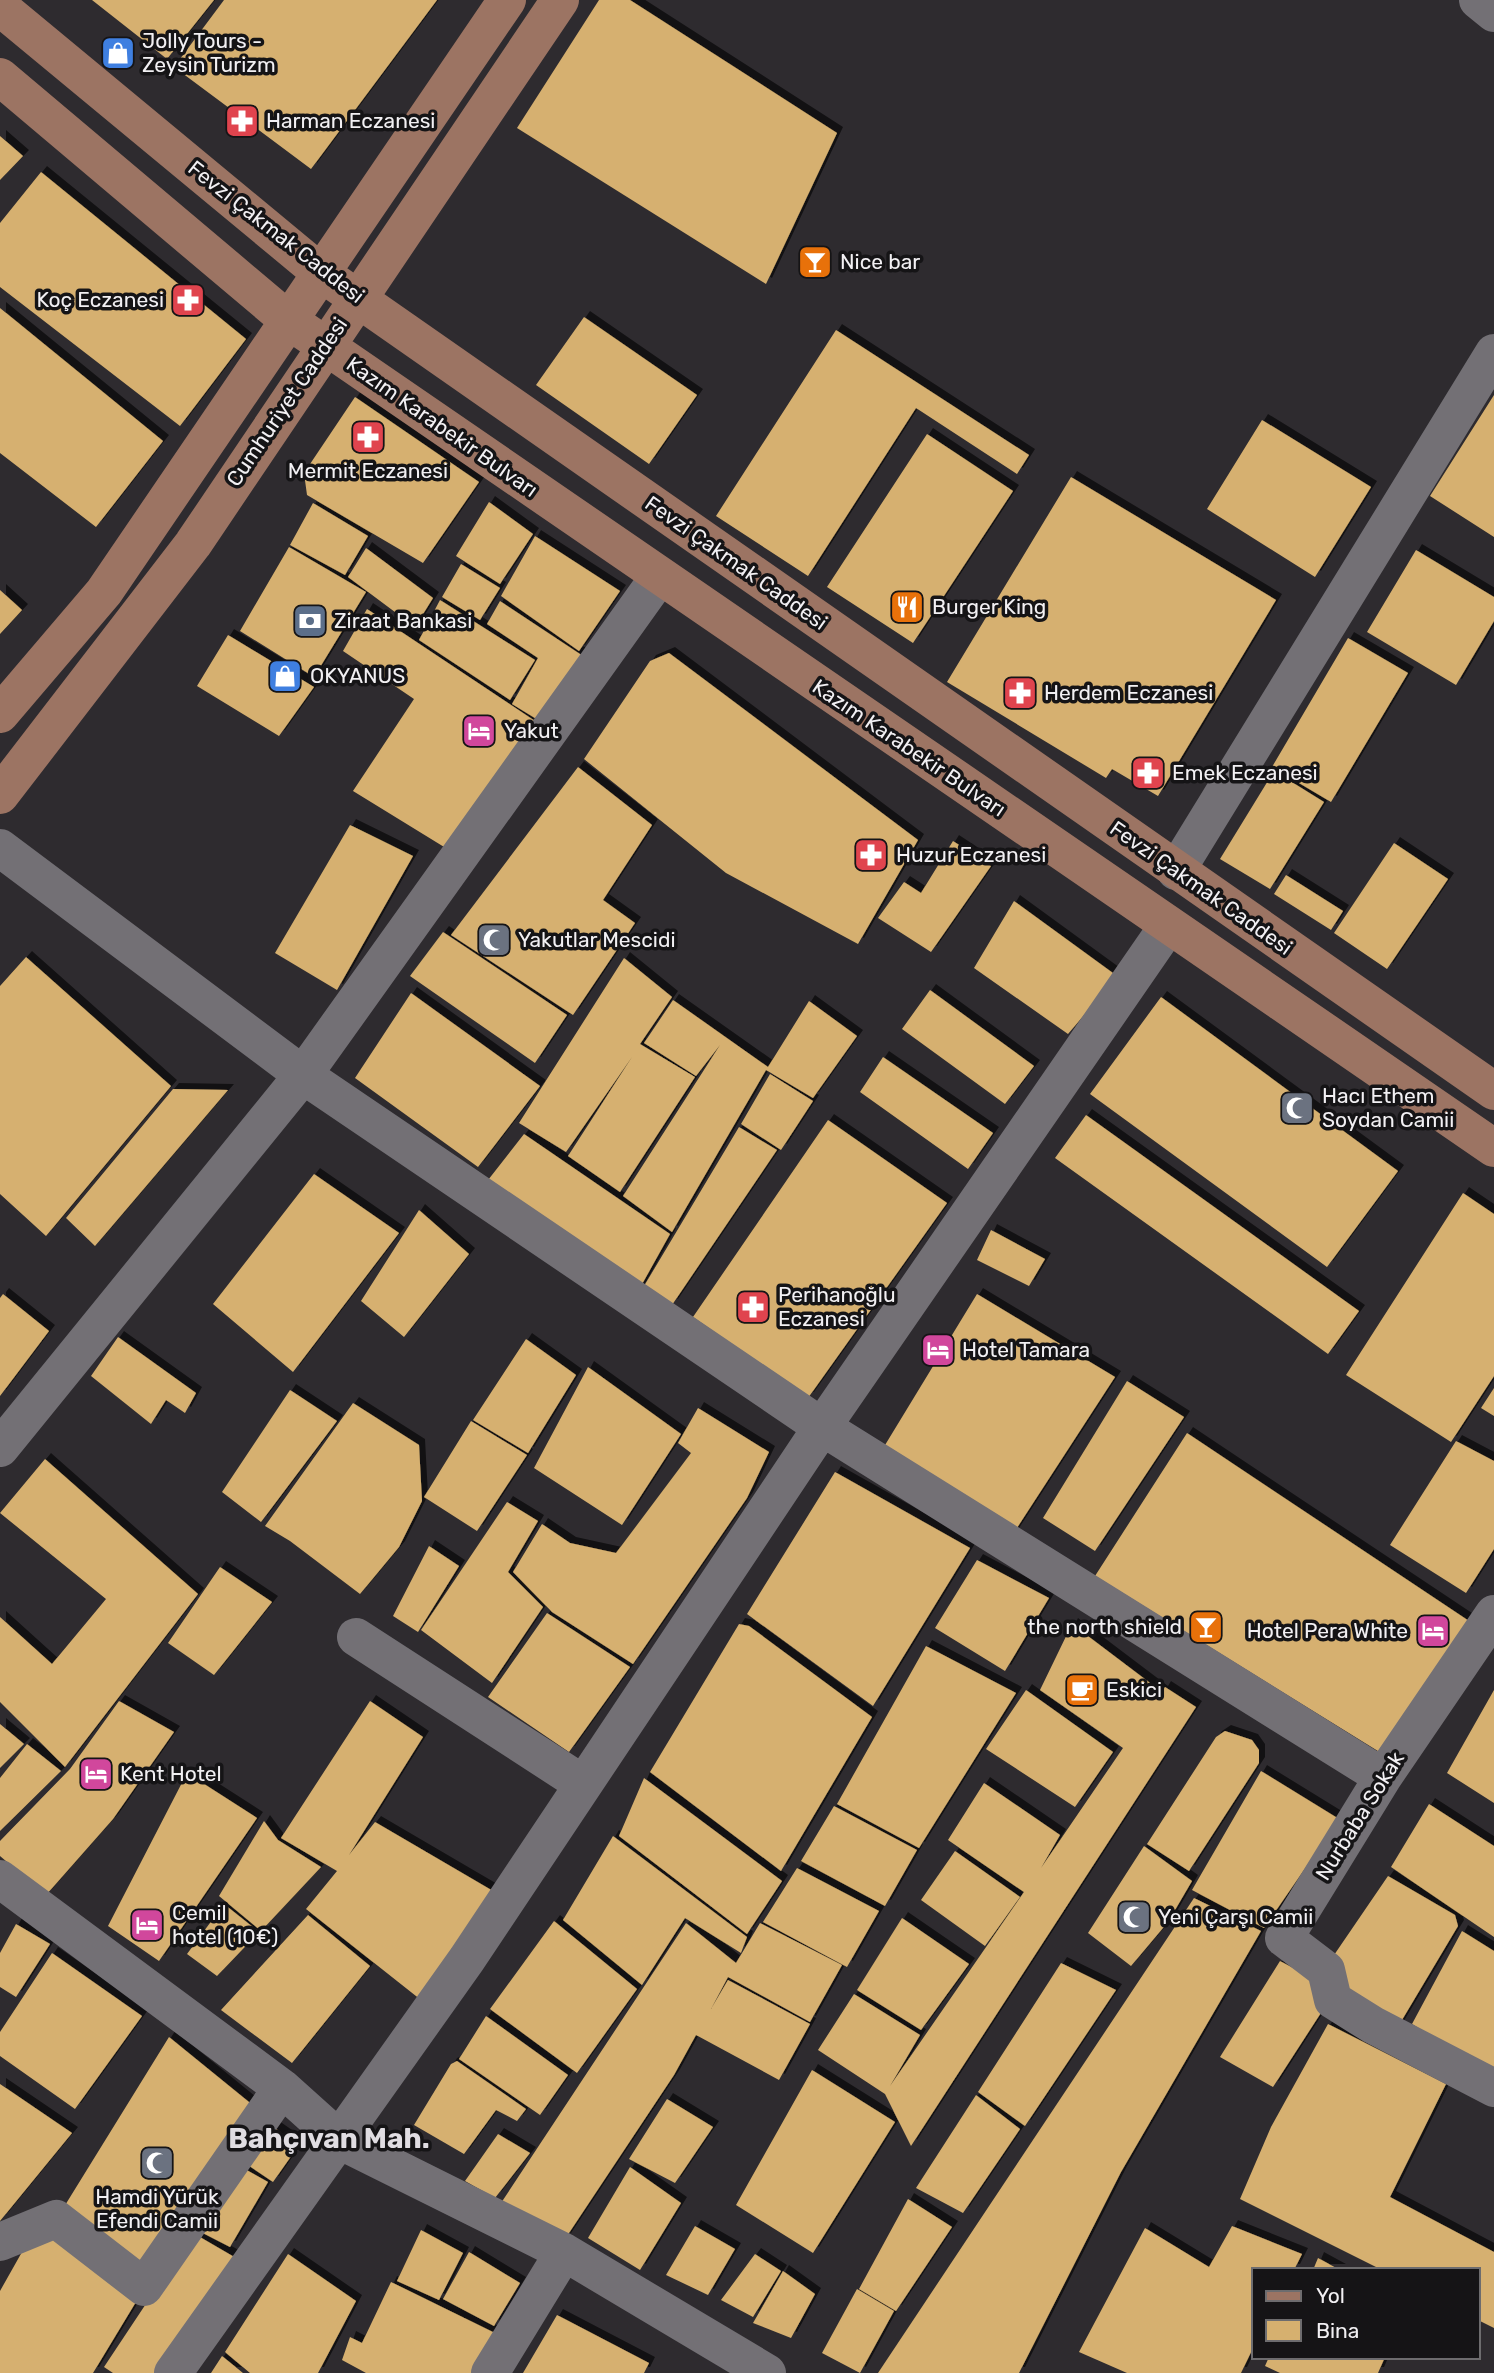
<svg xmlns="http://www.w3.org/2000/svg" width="1494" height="2373" viewBox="0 0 1494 2373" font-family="Rubik,sans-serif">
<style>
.building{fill:#d6b06f;filter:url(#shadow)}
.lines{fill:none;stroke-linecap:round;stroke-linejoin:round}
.minor{stroke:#737075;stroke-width:38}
.major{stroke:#9c7463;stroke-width:38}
.labels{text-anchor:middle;stroke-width:7;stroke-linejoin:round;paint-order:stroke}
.poi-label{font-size:21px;fill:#f2f0f3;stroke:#151416;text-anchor:start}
.street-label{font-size:21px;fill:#f2f0f3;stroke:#151416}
.district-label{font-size:28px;font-weight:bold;fill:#e0dde2;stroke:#151416}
</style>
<defs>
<filter id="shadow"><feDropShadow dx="6" dy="-6" stdDeviation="0" flood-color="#0009"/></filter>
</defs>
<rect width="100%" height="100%" fill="#2e2b2f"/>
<path class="building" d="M92 0H214L167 59Z
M224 0H437L311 169 174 67Z
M599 0H630L837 133 766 284 517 128Z
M0 136 23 156 0 180Z
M41 172 246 339 180 426 0 287V223Z
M0 308 163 441 96 527 0 453Z
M584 317 697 395 649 464 536 385Z
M836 330 1029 455 1017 474 916 408 808 576 716 516Z
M1494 395V537L1430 496Z
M355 397 479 482 423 563 307 495 304 473Z
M1262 420 1371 487 1315 577 1207 509Z
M927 434 1013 491 913 643 827 587Z
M1071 477 1276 600 1158 796 1112 769 1106 778 947 682Z
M489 502 533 534 500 584 456 556Z
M313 503 368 536 345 575 290 545Z
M535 536 620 591 579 651 501 596Z
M289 547 366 592 314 677 240 631Z
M366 548 433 598 415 627 348 577Z
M1416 550 1494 597V621L1456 685 1367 632Z
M461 564 500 588 480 620 442 597Z
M0 590 22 610 0 634Z
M440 600 535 660 510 700 419 640Z
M500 601 586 658 543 723 512 704 538 658 487 624Z
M367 609 538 723 449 850 353 791 414 699 343 651Z
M228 635 314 687 279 736 197 686Z
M1348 638 1408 673 1331 802 1272 767Z
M669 653 918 840 858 944 726 873 584 759 650 661Z
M578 767 652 825 603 900 635 923 573 1015 451 935Z
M1274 771 1324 802 1270 889 1220 859Z
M350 825 413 856 337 990 275 953Z
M953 841 991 866 931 952 878 918 904 882 921 893Z
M1394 843 1448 879 1387 969 1334 933Z
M1286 875 1343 911 1331 930 1274 894Z
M1014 901 1117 976 1068 1034 974 968Z
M443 932 567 1015 535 1063 410 976Z
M26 957 171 1086 46 1236 0 1194V986Z
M624 958 672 997 640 1044 695 1077 620 1192 568 1156 632 1057 566 1152 519 1123Z
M930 990 1034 1066 1005 1104 902 1029Z
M411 993 540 1086 478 1167 355 1078Z
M1161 997 1398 1171 1327 1267 1090 1094Z
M673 1000 768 1067 809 1001 857 1036 813 1098 766 1070 672 1232 623 1196 720 1045 696 1076 644 1043Z
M883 1057 993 1133 968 1169 860 1092Z
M770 1074 813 1101 781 1150 741 1124Z
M173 1089 228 1090 95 1246 66 1218Z
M1086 1115 1359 1311 1328 1354 1055 1158Z
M828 1120 947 1203 808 1398 693 1317Z
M739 1127 777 1150 672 1305 644 1286Z
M524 1134 670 1234 636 1295 481 1189Z
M314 1174 399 1233 293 1372 213 1304Z
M1463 1193 1494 1214V1376L1451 1442 1346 1375Z
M419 1210 469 1254 404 1337 361 1301Z
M991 1230 1045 1259 1029 1286 977 1260Z
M3 1294 49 1331 0 1396V1298Z
M977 1294 1115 1377 1013 1534 882 1450Z
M118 1337 196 1393 185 1413 166 1400 151 1424 91 1376Z
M526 1339 576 1375 528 1453 473 1420Z
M588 1367 681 1434 622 1525 534 1468Z
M1127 1381 1184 1417 1095 1551 1043 1518Z
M1494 1388V1416L1481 1408Z
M290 1390 337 1421 261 1522 222 1492Z
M353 1403 419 1445 422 1501 399 1547 360 1594 290 1541 265 1526Z
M698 1408 769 1452 747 1498 633 1664 552 1612 513 1572 542 1524 570 1543 616 1553 691 1453 678 1443Z
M471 1421 527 1455 477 1531 424 1497Z
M1187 1433 1469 1621 1386 1756 1095 1576Z
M1456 1441 1494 1461V1549L1466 1593 1390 1545Z
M45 1459 198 1594 65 1767 0 1702V1617L52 1664 106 1599 0 1513Z
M835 1472 970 1548 873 1706 747 1614Z
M507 1502 538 1521 508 1572 543 1607 492 1683 421 1630Z
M429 1546 459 1566 418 1632 393 1616Z
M977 1560 1049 1598 1005 1671 935 1628Z
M220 1567 272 1602 214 1675 168 1643Z
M547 1613 630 1667 569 1752 488 1697Z
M739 1624 749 1626 872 1717 781 1871 650 1772Z
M1072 1624 1162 1692 1165 1687 1196 1707 911 2146 885 2094 818 2050 854 1994 920 2035 890 2086 1024 1892 948 1840 984 1783 1060 1835 1041 1868 1123 1748 1040 1690Z
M926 1646 1016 1693 919 1848 837 1804Z
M1026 1690 1113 1752 1075 1807 986 1749Z
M1494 1690V1803L1447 1773Z
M119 1701 174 1732 113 1819 46 1895 0 1856V1841L70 1769Z
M370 1701 423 1737 349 1855 375 1822 493 1891 421 2000 306 1909 337 1871 281 1838Z
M0 1724 24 1744 0 1768Z
M1225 1731 1252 1740 1259 1750V1763L1189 1871 1147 1844 1216 1737Z
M27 1744 61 1771 0 1831V1778Z
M1261 1771 1339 1819 1264 1928 1192 1890Z
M187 1773 257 1818 159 1961 108 1926Z
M644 1778 782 1881 747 1934 619 1836Z
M1429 1804 1494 1846V1937L1391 1867Z
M834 1806 917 1850 885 1906 801 1861Z
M264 1821 278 1840 321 1867 261 1931 219 1896Z
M613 1836 747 1937 741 1953 685 1918 642 1985 563 1920Z
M1144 1846 1192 1881 1168 1922 1131 1966 1088 1933Z
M955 1851 1020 1897 985 1946 921 1900Z
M797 1868 879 1911 847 1967 763 1922Z
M1388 1876 1455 1915 1458 1926 1396 2030 1339 1996 1332 1958Z
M1194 1898 1261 1931 1121 2172 1019 2373H878Z
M224 1904 259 1932 217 1976 187 1954Z
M308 1915 370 1966 292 2063 221 2010Z
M902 1918 969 1964 921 2030 857 1990Z
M554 1921 637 1989 577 2073 490 2009Z
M686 1923 736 1963 760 1923 842 1965 810 2022 728 1977 711 2009 728 1980 810 2024 779 2080 696 2035 674 2075 565 2239 501 2203Z
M16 1924 50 1944 16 1997 0 1987V1953Z
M1462 1931 1494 1951V2075L1412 2024Z
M52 1953 142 2016 75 2109 0 2056V2032Z
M1280 1961 1323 1984 1328 2002 1273 2087 1220 2057Z
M1061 1963 1116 1990 1025 2126 978 2092Z
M486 2016 568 2075 540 2115 459 2059Z
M1328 2024 1446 2084 1390 2197 1494 2252V2328L1478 2320V2270H1382L1240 2199 1271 2127Z
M169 2037 260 2111 142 2276 59 2215Z
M457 2061 526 2109 517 2121 496 2110 464 2154 414 2125 451 2064Z
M812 2070 895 2122 813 2253 736 2205Z
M0 2084 72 2133 0 2221Z
M976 2095 1020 2129 963 2213 916 2188Z
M667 2099 713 2127 675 2183 629 2159Z
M266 2122 299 2145 273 2182 242 2161Z
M498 2134 530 2153 495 2198 465 2181Z
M234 2163 268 2182 230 2247 195 2229Z
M630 2167 681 2203 640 2270 588 2238Z
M908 2199 952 2227 896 2311 859 2289Z
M695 2226 735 2249 708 2295 666 2275Z
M1232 2226 1302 2254 1294 2270H1254V2346L1241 2373H1127L1079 2352 1145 2228 1209 2267Z
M421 2230 463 2253 439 2300 397 2281Z
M61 2231 142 2292 93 2373H0V2291L22 2252Z
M193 2233 236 2258 158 2373H113L104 2367Z
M469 2252 520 2283 494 2326 443 2299Z
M288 2254 356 2301 318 2373H250L225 2352Z
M755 2254 781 2271 753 2317 721 2300Z
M1318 2258 1340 2270H1313Z
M783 2271 815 2294 791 2338 753 2323Z
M391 2282 499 2335 475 2373H366L342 2360 350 2337 362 2343Z
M857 2289 894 2311 860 2373 822 2353Z
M557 2315 649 2363 644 2373H523Z
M222 2356 243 2373H211Z
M1269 2357H1385L1378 2373H1280L1265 2366Z"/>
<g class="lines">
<path class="minor" d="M1478 0 1494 13
M0 848 303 1075 822 1427 1383 1777
M1176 871 1494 353
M0 1448 303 1075 659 577
M1494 1614 1383 1777 1284 1938 1326 1970 1333 2000 1373 2025 1494 2088
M356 1637 583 1784
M0 1879 282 2088 341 2141 564 2252 767 2373
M0 2242 56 2219 144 2287 282 2088
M173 2373 467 1959 822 1427 1168 926
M490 2373 564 2252"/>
<path class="major" d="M0 7 321 273 1494 1091
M0 77 288 320 1494 1148
M0 714 104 592 507 0
M0 795 193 544 560 0"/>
</g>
<defs>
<g id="shop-square" transform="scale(1.75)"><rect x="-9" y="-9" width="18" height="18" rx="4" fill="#3f7fe0" stroke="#151416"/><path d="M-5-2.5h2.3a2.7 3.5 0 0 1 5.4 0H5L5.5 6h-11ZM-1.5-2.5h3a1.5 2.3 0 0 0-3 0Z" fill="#fff"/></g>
<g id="pharmacy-square" transform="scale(1.75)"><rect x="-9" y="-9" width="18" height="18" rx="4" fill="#e0444e" stroke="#151416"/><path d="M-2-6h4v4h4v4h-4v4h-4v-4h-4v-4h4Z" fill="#fff"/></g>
<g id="bar-square" transform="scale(1.75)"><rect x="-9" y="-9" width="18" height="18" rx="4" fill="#e8710a" stroke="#151416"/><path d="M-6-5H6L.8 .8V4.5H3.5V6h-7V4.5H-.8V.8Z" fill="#fff"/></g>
<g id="restaurant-square" transform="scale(1.75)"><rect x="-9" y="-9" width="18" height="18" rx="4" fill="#e8710a" stroke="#151416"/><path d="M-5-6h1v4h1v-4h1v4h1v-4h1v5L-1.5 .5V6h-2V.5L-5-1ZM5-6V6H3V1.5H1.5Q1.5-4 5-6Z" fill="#fff"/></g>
<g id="bank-square" transform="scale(1.75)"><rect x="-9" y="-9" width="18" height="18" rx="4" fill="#5c6f8a" stroke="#151416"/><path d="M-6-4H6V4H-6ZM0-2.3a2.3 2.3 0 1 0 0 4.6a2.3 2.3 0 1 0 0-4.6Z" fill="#fff"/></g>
<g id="hotel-square" transform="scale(1.75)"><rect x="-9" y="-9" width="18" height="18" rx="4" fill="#d1479c" stroke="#151416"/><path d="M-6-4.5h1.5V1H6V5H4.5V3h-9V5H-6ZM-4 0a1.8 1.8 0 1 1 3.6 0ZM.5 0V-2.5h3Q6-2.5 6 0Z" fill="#fff"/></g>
<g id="mosque-square" transform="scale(1.75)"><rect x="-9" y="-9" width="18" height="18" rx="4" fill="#6b7280" stroke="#151416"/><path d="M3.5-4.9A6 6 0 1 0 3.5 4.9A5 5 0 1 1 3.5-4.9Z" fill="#fff"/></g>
<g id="cafe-square" transform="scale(1.75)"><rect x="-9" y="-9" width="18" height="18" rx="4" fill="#e8710a" stroke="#151416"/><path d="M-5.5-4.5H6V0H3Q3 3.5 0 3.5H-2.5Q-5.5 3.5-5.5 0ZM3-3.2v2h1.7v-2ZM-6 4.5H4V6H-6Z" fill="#fff"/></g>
</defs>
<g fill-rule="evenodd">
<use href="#shop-square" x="118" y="53"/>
<use href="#pharmacy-square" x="242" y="121"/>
<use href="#bar-square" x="815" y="262"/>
<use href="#pharmacy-square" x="188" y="300"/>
<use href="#pharmacy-square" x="368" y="437"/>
<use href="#restaurant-square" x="907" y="607"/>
<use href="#bank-square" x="310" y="621"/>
<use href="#shop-square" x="285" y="676"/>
<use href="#pharmacy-square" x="1020" y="693"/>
<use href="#hotel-square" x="479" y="731"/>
<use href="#pharmacy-square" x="1148" y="773"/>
<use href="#pharmacy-square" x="871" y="855"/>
<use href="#mosque-square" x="494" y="940"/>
<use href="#mosque-square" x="1297" y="1108"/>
<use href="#pharmacy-square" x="753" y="1307"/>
<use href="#hotel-square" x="938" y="1350"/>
<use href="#bar-square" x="1206" y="1627"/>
<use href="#hotel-square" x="1433" y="1631"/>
<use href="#cafe-square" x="1082" y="1690"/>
<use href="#hotel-square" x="96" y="1774"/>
<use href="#mosque-square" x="1134" y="1917"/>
<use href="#hotel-square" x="147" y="1925"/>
<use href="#mosque-square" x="157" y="2163"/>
</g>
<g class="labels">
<g class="poi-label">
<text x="142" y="48">Jolly Tours -<tspan x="142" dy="24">Zeysin Turizm</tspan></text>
<text x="266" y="128">Harman Eczanesi</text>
<text x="840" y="269">Nice bar</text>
<text x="164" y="307" text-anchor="end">Koç Eczanesi</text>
<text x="368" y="478" text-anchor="middle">Mermit Eczanesi</text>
<text x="932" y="614">Burger King</text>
<text x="334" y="628">Ziraat Bankasi</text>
<text x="310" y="683">OKYANUS</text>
<text x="1044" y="700">Herdem Eczanesi</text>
<text x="504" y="738">Yakut</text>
<text x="1172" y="780">Emek Eczanesi</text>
<text x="896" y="862">Huzur Eczanesi</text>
<text x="518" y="947">Yakutlar Mescidi</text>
<text x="1322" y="1103">Hacı Ethem<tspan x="1322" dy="24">Soydan Camii</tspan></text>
<text x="778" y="1302">Perihanoğlu<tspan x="778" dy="24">Eczanesi</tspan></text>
<text x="962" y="1357">Hotel Tamara</text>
<text x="1182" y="1634" text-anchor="end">the north shield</text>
<text x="1408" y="1638" text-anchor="end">Hotel Pera White</text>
<text x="1106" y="1697">Eskici</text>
<text x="120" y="1781">Kent Hotel</text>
<text x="172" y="1920">Cemil<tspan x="172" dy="24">hotel (10€)</tspan></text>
<text x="1158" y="1924">Yeni Çarşı Camii</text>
<text x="157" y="2204" text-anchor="middle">Hamdi Yürük<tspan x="157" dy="24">Efendi Camii</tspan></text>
</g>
<g class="street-label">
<text transform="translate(276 232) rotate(38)" y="7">Fevzi Çakmak Caddesi</text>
<text transform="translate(287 402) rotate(-56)" y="7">Cumhuriyet Caddesi</text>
<text transform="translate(442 427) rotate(35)" y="7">Kazım Karabekir Bulvarı</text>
<text transform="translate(736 563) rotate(35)" y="7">Fevzi Çakmak Caddesi</text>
<text transform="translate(909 748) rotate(34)" y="7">Kazım Karabekir Bulvarı</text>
<text transform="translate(1201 888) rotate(35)" y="7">Fevzi Çakmak Caddesi</text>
<text transform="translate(1360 1816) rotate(-58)" y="7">Nurbaba Sokak</text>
</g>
<g class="district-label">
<text x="329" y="2148">Bahçıvan Mah.</text>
</g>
</g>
<rect x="1252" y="2268" width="228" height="91" fill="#151416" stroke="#6d6c6e" stroke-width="2"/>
<rect x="1266" y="2291" width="35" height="10" fill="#9c7463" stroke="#6d6c6e" stroke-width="2"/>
<text x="1316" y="2303" font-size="21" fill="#f2f0f3">Yol</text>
<rect x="1266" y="2320" width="35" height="21" fill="#d6b06f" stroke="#6d6c6e" stroke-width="2"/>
<text x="1316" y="2338" font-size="21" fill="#f2f0f3">Bina</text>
</svg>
